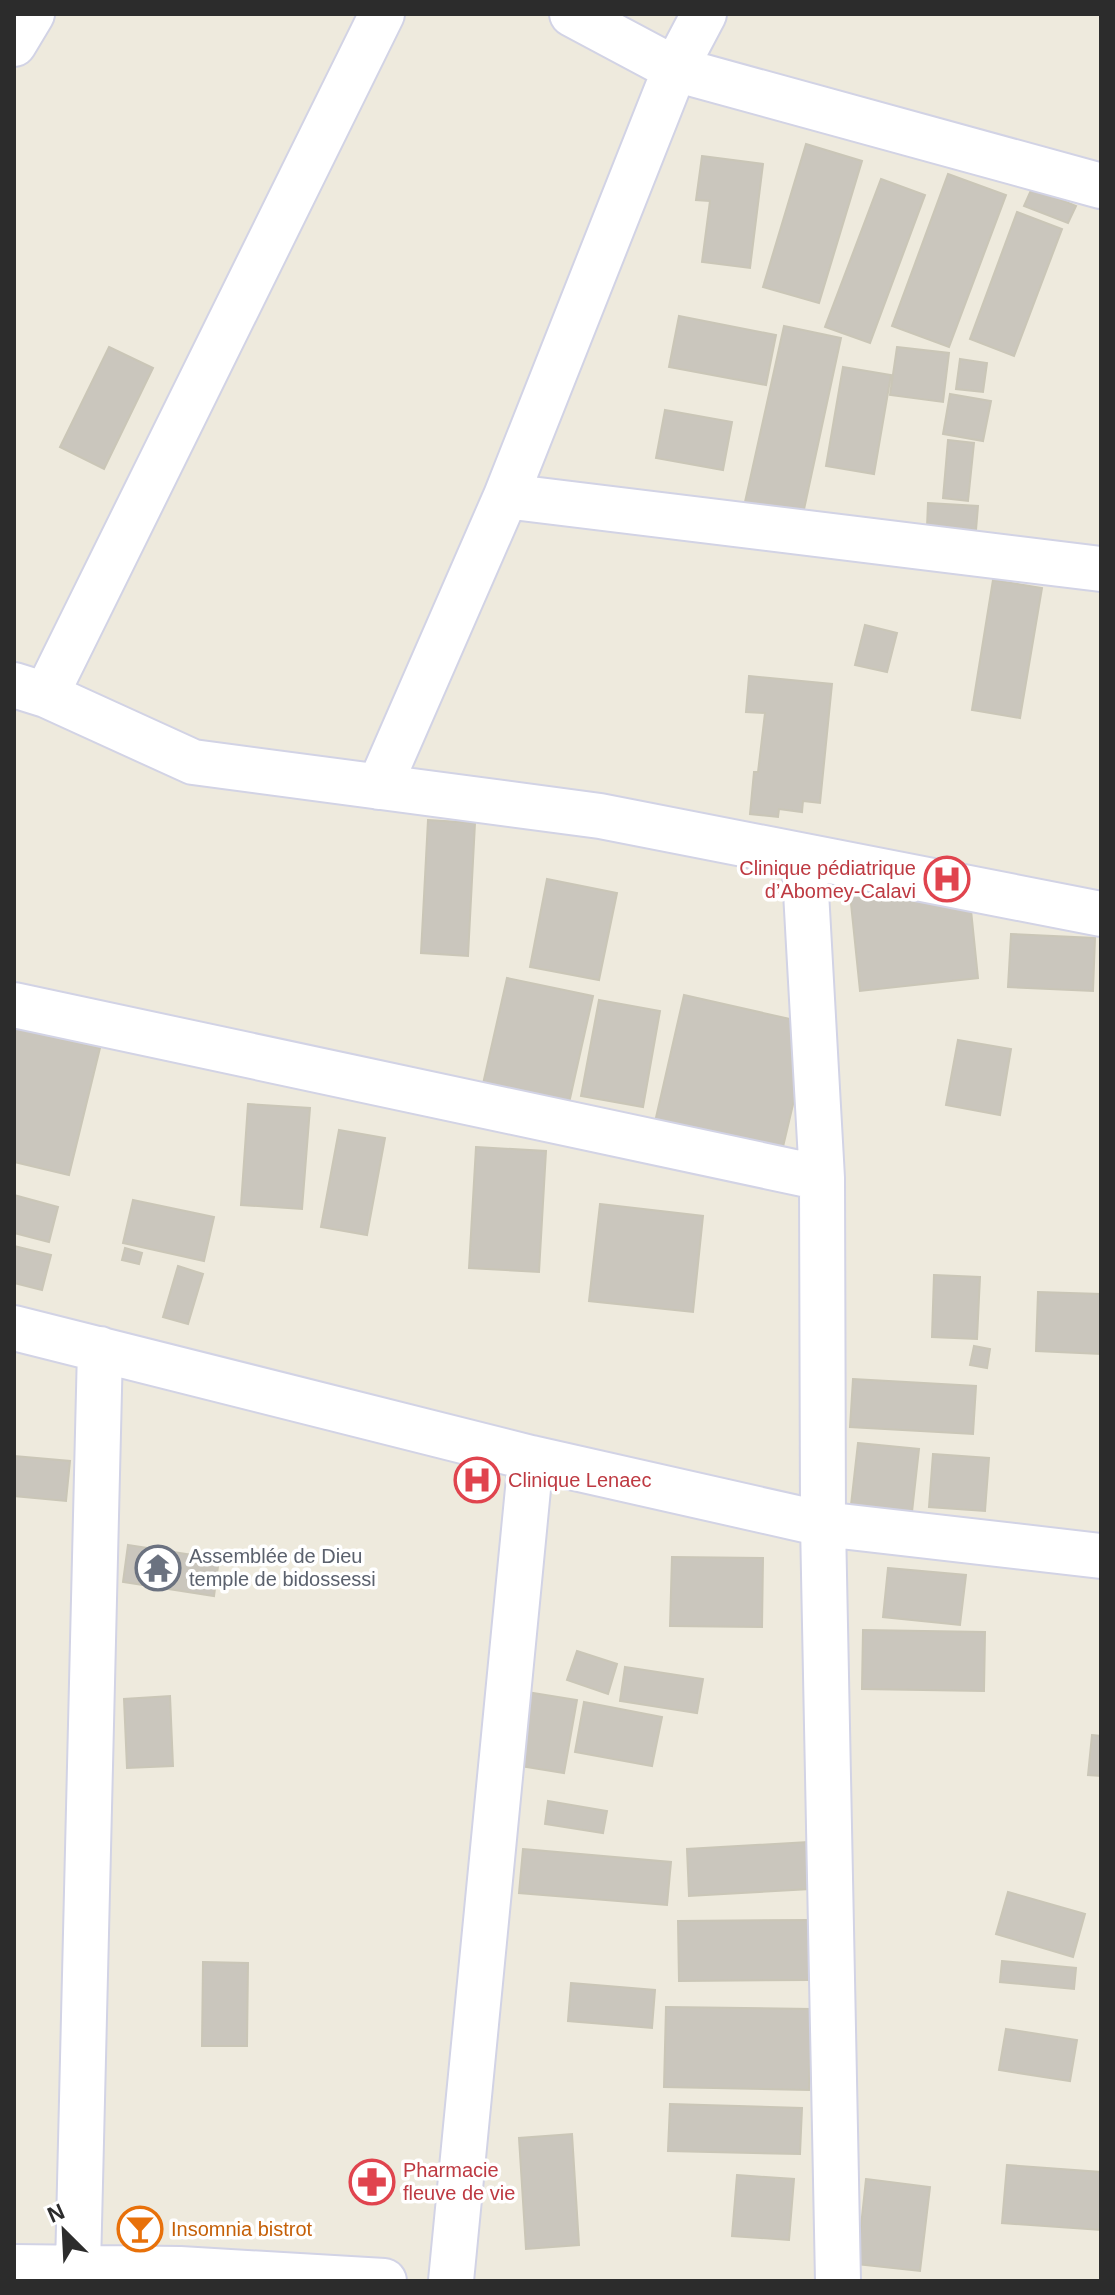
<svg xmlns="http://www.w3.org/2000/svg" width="1115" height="2295" viewBox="0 0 1115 2295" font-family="Helvetica,sans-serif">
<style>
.building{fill:#cac6bd;stroke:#cac6b7;stroke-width:2}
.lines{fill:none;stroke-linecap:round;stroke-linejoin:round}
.minor-casing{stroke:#d2d3e5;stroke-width:48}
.minor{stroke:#fff;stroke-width:44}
.labels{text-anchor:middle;stroke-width:7;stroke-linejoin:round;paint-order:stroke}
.health-label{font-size:20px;fill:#be3a42;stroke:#fff;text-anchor:start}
.worship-label{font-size:20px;fill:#5b616d;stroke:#fff;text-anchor:start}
.food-label{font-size:20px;fill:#c56008;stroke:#fff;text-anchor:start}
</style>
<rect width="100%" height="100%" fill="#eeeadd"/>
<path class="building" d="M806 144 862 161 819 303 763 287Z
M702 156 763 164 750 268 702 262 710 201 696 200Z
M948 174 1006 195 949 347 892 326Z
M881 179 925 195 870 343 825 327Z
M1032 188 1076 206 1068 223 1024 206Z
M1017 212 1062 229 1014 356 970 339Z
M679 316 776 335 766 385 669 367Z
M784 326 841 338 803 514 745 502Z
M109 347 153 368 104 469 60 447Z
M897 347 949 353 943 402 890 395Z
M960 359 987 363 983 392 956 389Z
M843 367 891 375 874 474 826 466Z
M950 394 991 401 983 441 943 434Z
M665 410 732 422 723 470 656 458Z
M948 440 974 443 968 501 943 498Z
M928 503 978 506 976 530 927 527Z
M993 580 1042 588 1020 718 972 710Z
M865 625 897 633 887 672 855 665Z
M749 676 832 684 820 803 803 801 802 812 779 809 778 817 750 814 754 772H758L765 713 746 712Z
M428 820 475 823 468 956 421 953Z
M547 879 617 893 599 980 530 967Z
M968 881 978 978 860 991 850 894Z
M1011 934 1095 938 1093 991 1008 987Z
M507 978 593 996 569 1103 483 1084Z
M684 995 812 1024 782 1151 655 1122Z
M599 1000 660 1011 643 1107 581 1096Z
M14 1028 100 1048 69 1175 14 1162Z
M958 1040 1011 1049 1000 1115 946 1105Z
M248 1104 310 1108 302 1209 241 1205Z
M339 1130 385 1138 367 1235 321 1227Z
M476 1147 546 1151 539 1272 469 1268Z
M14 1195 58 1207 49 1242 14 1233Z
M133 1200 214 1217 204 1261 123 1243Z
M600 1204 703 1216 693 1312 589 1301Z
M14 1246 51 1255 42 1290 14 1283Z
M125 1248 142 1253 139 1264 122 1260Z
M178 1266 203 1274 188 1324 163 1317Z
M934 1275 980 1277 977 1339 932 1337Z
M1038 1292 1101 1294V1354L1036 1351Z
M974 1346 990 1349 987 1368 970 1365Z
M853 1379 976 1386 973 1434 850 1427Z
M858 1443 919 1449 912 1512 851 1505Z
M933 1454 989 1458 985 1511 929 1507Z
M14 1456 70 1461 66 1501 14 1496Z
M128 1545 219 1559 214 1596 123 1582Z
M672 1557 763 1558 762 1627 670 1626Z
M888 1568 966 1575 960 1625 883 1617Z
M863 1630 985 1632 984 1691 862 1689Z
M577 1651 617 1664 608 1694 567 1680Z
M625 1667 703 1679 697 1713 620 1701Z
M527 1692 577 1700 564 1773 514 1765Z
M170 1696 173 1766 127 1768 124 1699Z
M584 1702 662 1717 652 1766 575 1752Z
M1092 1735 1101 1736V1776L1088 1775Z
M548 1801 607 1811 603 1833 545 1824Z
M808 1842 810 1889 689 1896 687 1849Z
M523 1849 671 1862 667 1905 519 1893Z
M1008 1892 1085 1914 1073 1957 996 1934Z
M809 1920V1980L679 1981 678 1921Z
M1002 1961 1076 1968 1074 1989 1000 1982Z
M203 1962 248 1963 247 2046H202Z
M571 1983 655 1990 652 2028 568 2021Z
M666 2007 811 2009 809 2090 664 2087Z
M1006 2029 1077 2040 1070 2081 999 2070Z
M670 2104 802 2108 800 2154 668 2151Z
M572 2134 579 2245 526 2249 519 2138Z
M1007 2165 1101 2172V2230L1002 2223Z
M737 2175 794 2179 789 2240 732 2236Z
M866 2179 930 2187 920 2271 857 2264Z"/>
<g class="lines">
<g class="minor-casing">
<path id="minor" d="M572 14 675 69 1101 186
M14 44 32 14
M506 496 1101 569
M14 685 46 695 193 762 600 816 1101 914
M46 695 382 14
M379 787 506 496 675 69 704 14
M804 856 822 1178 823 1524 838 2281
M14 1005 822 1178
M14 1328 531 1458 823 1524 1101 1556
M14 2267 180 2269 384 2281
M78 2267 100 1349
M451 2281 531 1458"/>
</g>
<use href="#minor" class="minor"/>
</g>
<defs>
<g id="hospital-ring" transform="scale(2.3)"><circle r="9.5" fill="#fff" stroke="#e0444e" stroke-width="1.5"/><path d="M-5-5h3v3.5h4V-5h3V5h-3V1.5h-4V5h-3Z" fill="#e0444e"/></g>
<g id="temple-ring" transform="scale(2.3)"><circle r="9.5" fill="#fff" stroke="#6b7280" stroke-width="1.5"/><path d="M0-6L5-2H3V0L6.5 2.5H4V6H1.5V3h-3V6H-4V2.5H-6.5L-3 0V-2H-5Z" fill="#6b7280"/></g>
<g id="pharmacy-ring" transform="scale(2.3)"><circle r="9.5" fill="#fff" stroke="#e0444e" stroke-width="1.5"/><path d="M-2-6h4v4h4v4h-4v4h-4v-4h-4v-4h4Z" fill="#e0444e"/></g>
<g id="bar-ring" transform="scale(2.3)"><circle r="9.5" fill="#fff" stroke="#e8710a" stroke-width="1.5"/><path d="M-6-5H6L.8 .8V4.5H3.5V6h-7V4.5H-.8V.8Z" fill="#e8710a"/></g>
</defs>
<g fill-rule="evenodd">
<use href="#hospital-ring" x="947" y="879"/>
<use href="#hospital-ring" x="477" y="1480"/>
<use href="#temple-ring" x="158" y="1568"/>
<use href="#pharmacy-ring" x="372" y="2182"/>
<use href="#bar-ring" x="140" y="2229"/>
</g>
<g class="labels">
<g class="health-label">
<text x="916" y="875" text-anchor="end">Clinique pédiatrique<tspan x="916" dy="23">d’Abomey-Calavi</tspan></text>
<text x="508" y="1487">Clinique Lenaec</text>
<text x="403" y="2177">Pharmacie<tspan x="403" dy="23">fleuve de vie</tspan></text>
</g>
<g class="worship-label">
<text x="189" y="1563">Assemblée de Dieu<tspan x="189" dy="23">temple de bidossessi</tspan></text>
</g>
<g class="food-label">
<text x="171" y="2236">Insomnia bistrot</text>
</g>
</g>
<rect width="1115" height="2295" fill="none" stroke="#2c2c2c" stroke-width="32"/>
<g transform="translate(64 2231) rotate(336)" stroke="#ffffff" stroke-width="6" paint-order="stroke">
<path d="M0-6L14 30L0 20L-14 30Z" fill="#2c2c2c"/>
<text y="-12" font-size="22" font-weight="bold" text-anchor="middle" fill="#2c2c2c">N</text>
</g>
</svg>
